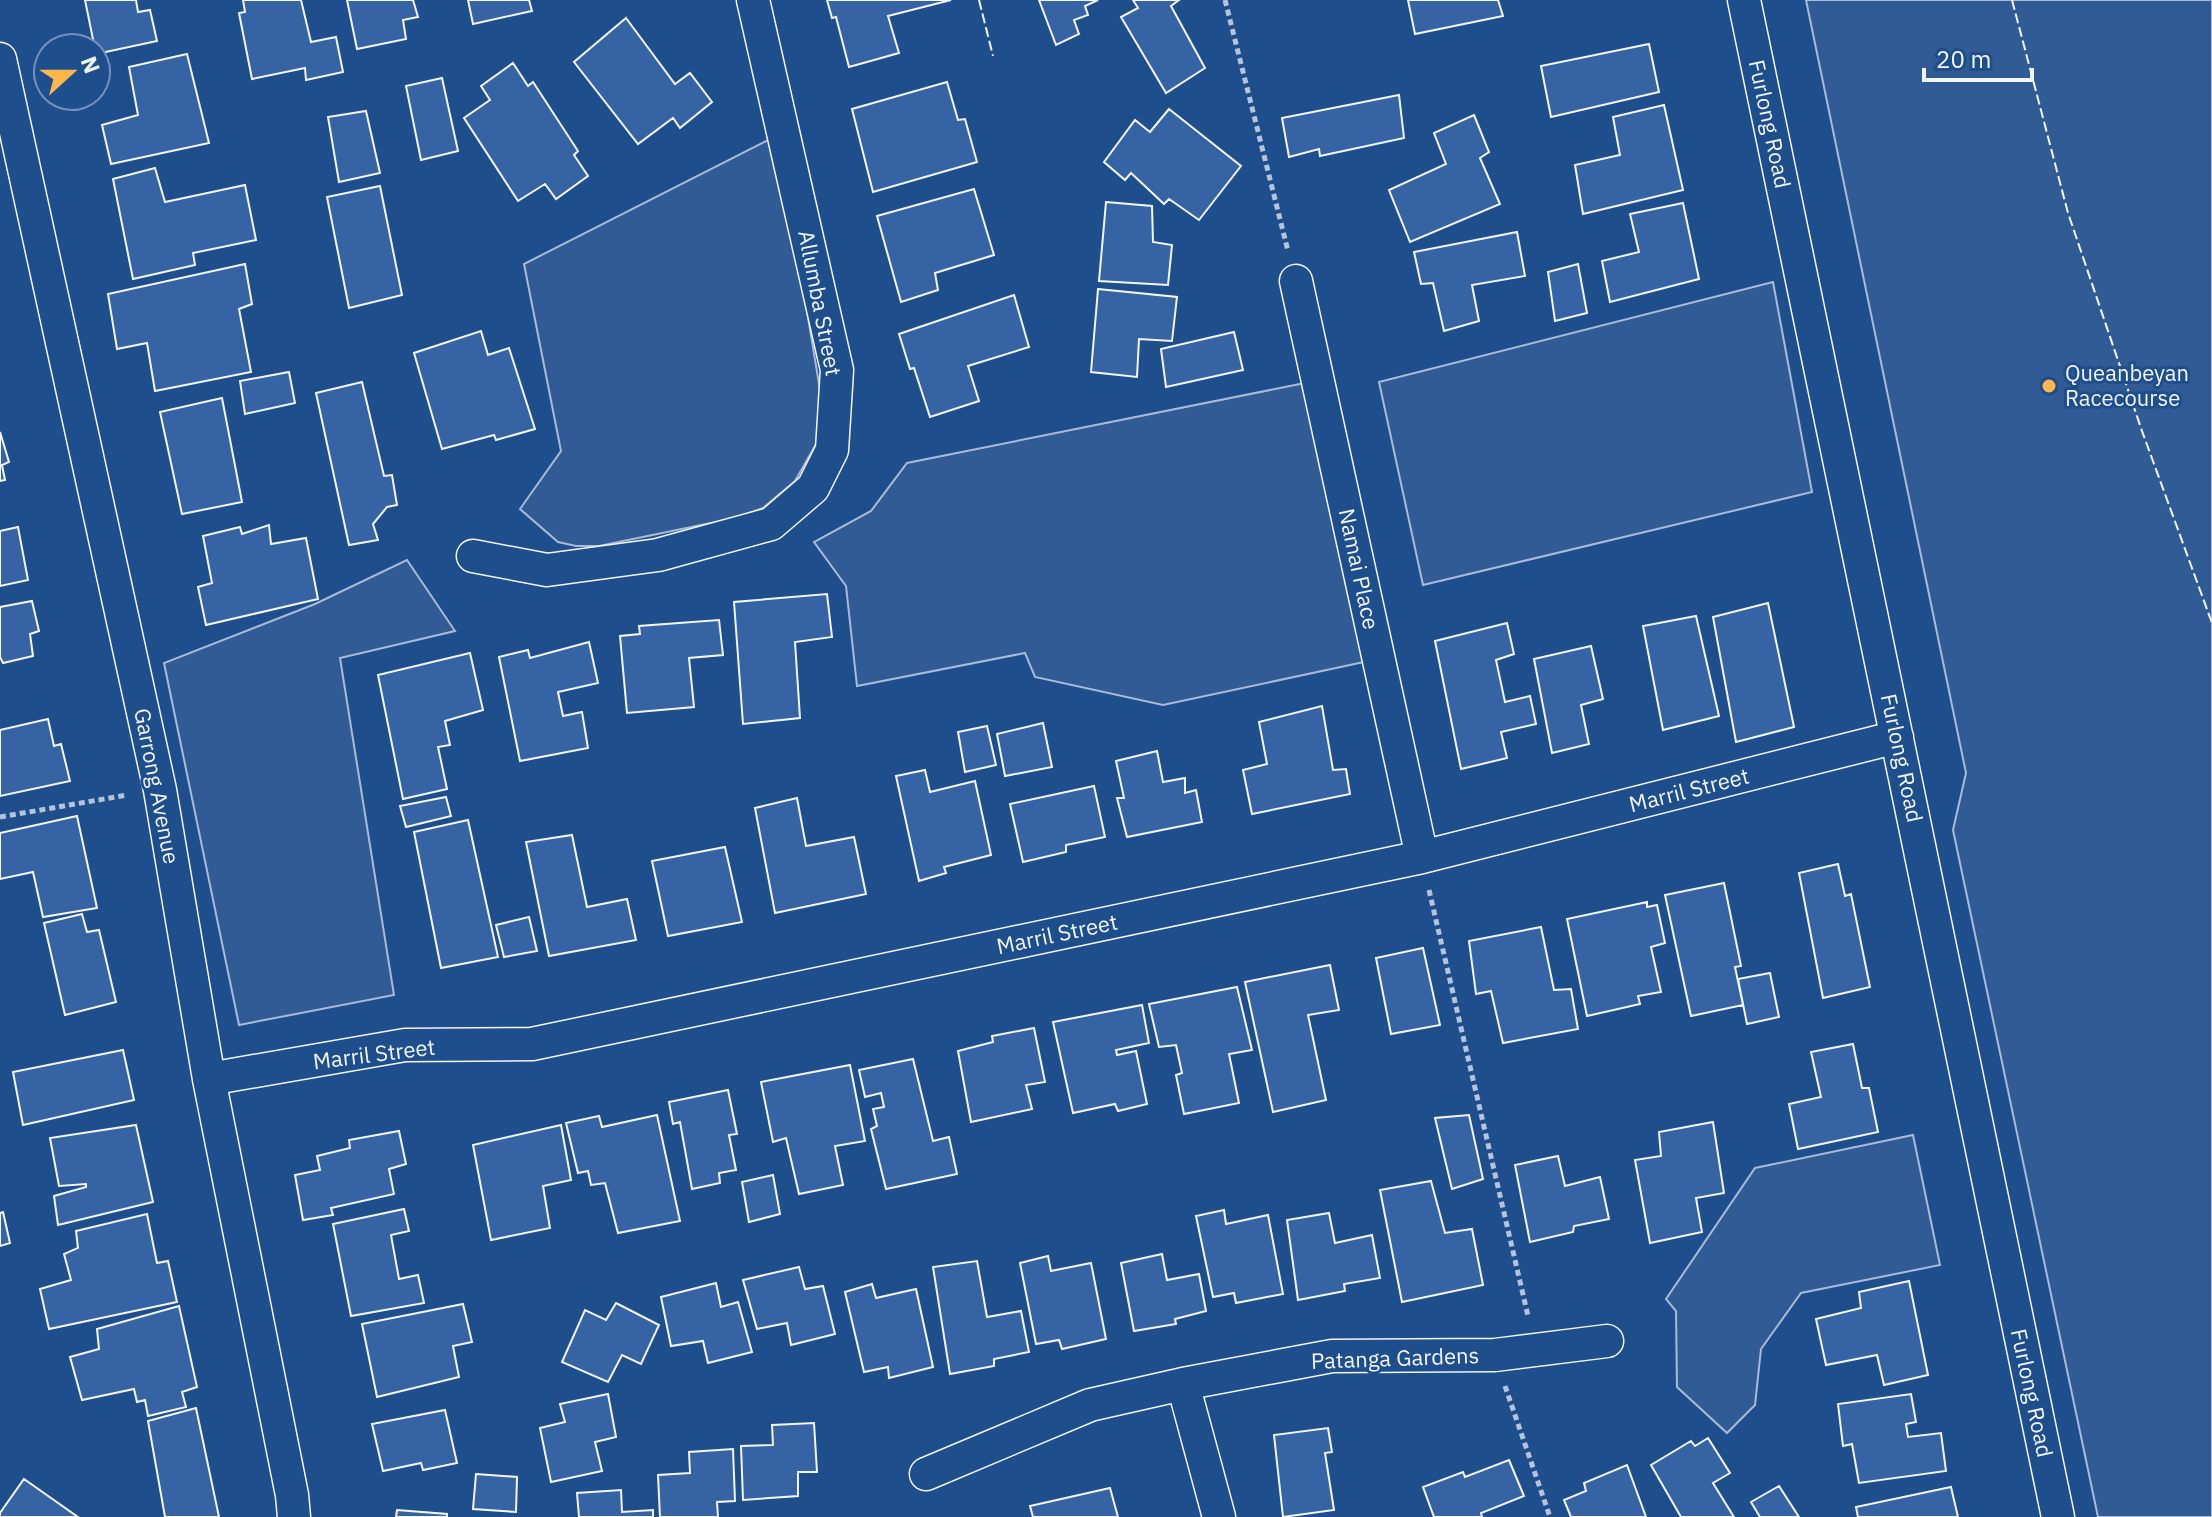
<svg xmlns="http://www.w3.org/2000/svg" width="2212" height="1517" viewBox="0 0 2212 1517" font-family="'IBM Plex Sans',sans-serif">
<style>
.built{fill:#305b95;stroke:#a8bbd7;stroke-width:2}
.building{fill:#3563a3;stroke:#f2f6ff;stroke-width:2}
.lines{fill:none;stroke-linecap:round;stroke-linejoin:round}
.minor-casing{stroke:#f2f6ff;stroke-width:35}
.path{stroke:#b3c4dc;stroke-width:5;stroke-dasharray:6 4;stroke-linecap:butt}
.minor{stroke:#1f4e8c;stroke-width:32}
.fence{stroke:#f2f6ff;stroke-width:2;stroke-dasharray:10 4;stroke-linecap:butt}
.poi-dot{fill:#ffb74d;stroke:#1f4e8c;stroke-width:3}
.labels{text-anchor:middle;stroke-width:6;stroke-linejoin:round;paint-order:stroke}
.street-label{font-size:22px;fill:#f2f6ff;stroke:#1f4e8c}
.poi-label{font-size:22px;fill:#f2f6ff;stroke:#1f4e8c;text-anchor:start}
</style>
<rect width="100%" height="100%" fill="#1f4e8c"/>
<path class="built" d="M1806 0H2212V1517H2098L1953 830 1966 773Z
M778 135 820 390 822 425 815 446 795 481 763 508 735 518 599 546H576L558 542 520 509 561 451 524 264Z
M1773 282 1812 492 1423 585 1379 382Z
M1315 381 1378 659 1163 705 1035 677 1025 653 857 686 846 586 814 542 871 511 907 463Z
M407 560 455 631 340 658 394 995 239 1025 164 663 315 604Z
M1913 1135 1940 1265 1801 1293 1761 1349 1755 1405 1727 1433 1677 1387 1676 1311 1666 1299 1755 1168Z"/>
<path class="building" d="M85 0H136L138 12 150 10 157 41 96 54Z
M243 0H301L311 42 336 37 343 72 306 80 305 68 252 79 239 13 245 12Z
M347 0H413L418 17 403 20 406 39 357 49Z
M468 0H529L532 11 473 24Z
M827 0H951L888 16 899 53 849 67 836 17 832 18Z
M1039 0H1098L1085 6 1088 15 1074 20 1079 34 1056 45Z
M1133 0H1179L1171 6 1205 68 1166 93 1121 17 1138 8Z
M1408 0H1498L1503 16 1415 34Z
M626 18 675 84 690 73 712 102 680 128 673 118 638 144 574 62Z
M1649 44 1659 92 1551 117 1541 66Z
M187 54 209 143 111 164 102 125 138 115 129 67Z
M513 63 528 86 533 82 578 151 574 155 588 176 556 199 545 184 518 201 464 118 490 100 481 86Z
M442 78 458 151 421 160 406 86Z
M947 82 958 120 965 119 977 162 873 192 852 109Z
M1399 95 1404 138 1320 156 1319 149 1289 157 1282 118Z
M1664 105 1683 190 1583 214 1575 165 1620 155 1613 117Z
M1169 109 1241 166 1199 220 1169 199 1164 204 1131 173 1125 180 1104 162 1135 120 1150 132Z
M366 111 380 173 339 182 328 117Z
M1474 115 1489 152 1480 158 1500 204 1410 242 1389 190 1446 164 1434 133Z
M155 168 165 202 245 185 256 240 193 253 195 265 133 279 113 179Z
M380 186 402 295 349 308 327 197Z
M974 189 994 255 935 273 938 290 901 302 877 216Z
M1106 202 1152 206 1153 242 1172 245 1168 285 1099 281Z
M1683 203 1699 279 1610 302 1602 261 1639 252 1630 214Z
M1517 232 1525 276 1472 285 1479 321 1444 331 1433 283 1421 284 1414 252Z
M245 264 252 304 239 309 251 372 155 391 147 343 117 349 108 294Z
M1578 264 1587 313 1555 321 1548 272Z
M1098 289 1177 297 1172 341 1139 339 1137 377 1091 372Z
M1014 295 1029 347 968 366 979 401 930 417 914 368 910 369 899 334Z
M481 331 488 355 509 348 535 429 496 440 494 435 442 449 414 353Z
M1234 332 1243 370 1166 387 1161 349Z
M289 372 295 403 245 414 240 381Z
M362 382 384 476 392 475 397 505 387 507 373 524 378 540 349 545 316 393Z
M222 398 242 502 182 514 160 412Z
M0 432 9 462 2 465 5 480 0 481Z
M269 525 271 544 306 538 318 599 206 625 198 587 212 583 203 536 240 527 242 534Z
M18 527 28 580 0 586V531Z
M827 594 832 637 795 642 800 718 743 724 734 602Z
M32 601 39 631 30 634 33 656 3 663 0 657V607Z
M1768 603 1794 727 1736 742 1713 617Z
M1696 616 1719 716 1663 730 1643 626Z
M719 620 723 655 689 658 694 707 627 713 620 636 640 634 639 626Z
M1507 623 1514 654 1496 660 1505 702 1530 696 1536 724 1501 732 1507 758 1461 769 1435 641Z
M589 642 598 683 558 692 563 716 582 712 588 748 520 761 499 657 528 650 530 658Z
M1591 646 1603 699 1581 705 1589 744 1552 753 1534 659Z
M470 653 483 710 445 721 450 745 438 747 447 789 403 799 378 675Z
M1322 706 1333 770 1346 769 1350 794 1252 814 1243 770 1267 764 1259 722Z
M48 719 54 746 61 744 70 781 0 796V730Z
M1043 723 1052 767 1005 776 997 734Z
M987 726 996 765 965 772 958 732Z
M1157 751 1163 782 1185 778V793L1196 790 1202 822 1127 837 1117 798H1124L1116 761Z
M925 770 930 792 975 781 991 855 944 867 946 873 919 881 896 776Z
M1094 786 1105 837 1066 845V852L1023 862 1010 804Z
M446 797 451 816 406 827 400 806Z
M797 798 806 846 854 837 866 894 775 913 755 808Z
M77 816 97 908 43 917 33 872 0 879V833Z
M468 820 498 957 441 968 414 832Z
M572 835 587 907 627 899 636 940 549 956 526 842Z
M725 847 742 922 668 936 652 861Z
M1838 864 1845 896 1851 894 1870 987 1823 998 1799 873Z
M1724 883 1741 966 1735 967 1743 1005 1691 1016 1665 895Z
M1647 902V907L1657 905 1665 943 1651 947 1661 992 1638 996 1640 1004 1587 1016 1567 919Z
M82 914 87 932 99 930 116 1002 65 1015 44 923Z
M529 917 537 951 504 957 496 925Z
M1541 927 1554 990 1571 989 1578 1029 1503 1043 1491 991 1476 994 1469 941Z
M1423 948 1440 1025 1391 1034 1376 958Z
M1330 965 1339 1010 1308 1015 1326 1100 1273 1112 1245 982Z
M1770 973 1779 1017 1747 1024 1738 979Z
M1237 987 1252 1050 1229 1054 1239 1103 1184 1114 1176 1075 1182 1073 1176 1045 1159 1047 1149 1004Z
M1142 1005 1149 1043 1116 1050 1117 1055 1136 1051 1147 1104 1118 1111 1115 1104 1073 1113 1053 1022Z
M1034 1028 1045 1082 1026 1085 1032 1109 971 1122 958 1051 993 1042 992 1036Z
M1853 1044 1862 1088H1869L1878 1132 1798 1149 1789 1104 1821 1097 1811 1052Z
M123 1050 134 1100 23 1125 13 1072Z
M913 1059 933 1141 949 1137 957 1174 886 1189 871 1129 877 1126 873 1109 884 1107 881 1093 865 1097 859 1070Z
M850 1065 865 1141 835 1146 843 1185 799 1194 786 1138 773 1142 761 1082Z
M728 1090 737 1134 729 1135 736 1170 719 1173 720 1183 692 1189 680 1122 673 1124 669 1102Z
M657 1115 680 1221 618 1233 605 1183 591 1185 588 1171 578 1173 566 1123 599 1116 602 1127Z
M1469 1115 1483 1179 1452 1189 1435 1118Z
M1713 1122 1724 1193 1696 1198 1702 1232 1650 1243 1635 1160 1661 1156 1659 1132Z
M136 1125 153 1202 58 1225 54 1196 86 1187V1184L59 1186 50 1138Z
M561 1125 571 1180 543 1186 550 1228 491 1240 473 1145Z
M399 1131 406 1164 389 1169 394 1194 331 1208 333 1215 303 1220 295 1175 320 1170 317 1156 350 1148 349 1140Z
M1558 1156 1565 1186 1600 1177 1609 1219 1574 1226 1573 1232 1530 1242 1515 1165Z
M773 1175 780 1214 749 1222 742 1182Z
M1431 1181 1445 1233 1472 1229 1483 1285 1402 1302 1380 1190Z
M404 1209 409 1231 391 1235 399 1279 418 1275 424 1303 351 1316 333 1224Z
M1224 1210 1226 1224 1268 1215 1283 1294 1236 1303 1234 1293 1213 1297 1196 1216Z
M3 1212 10 1243 0 1246V1213Z
M1329 1213 1335 1243 1372 1235 1380 1278 1344 1284 1345 1291 1298 1300 1287 1220Z
M147 1214 157 1263 168 1261 177 1302 49 1329 40 1289 71 1280 64 1254 78 1248 76 1231Z
M1162 1254 1167 1280 1199 1274 1206 1311 1175 1319 1176 1324 1134 1331 1121 1263Z
M1048 1256 1051 1271 1091 1263 1106 1339 1062 1349 1059 1340 1036 1344 1020 1263Z
M977 1261 987 1317 1021 1311 1029 1352 994 1359V1366L950 1374 933 1267Z
M799 1267 805 1289 823 1286 835 1334 791 1345 787 1323 757 1329 743 1280Z
M1909 1281 1928 1375 1884 1385 1877 1355 1826 1365 1816 1319 1861 1308 1859 1292Z
M716 1283 721 1307 738 1302 752 1352 708 1363 703 1341 671 1346 661 1297Z
M872 1284 876 1298 916 1289 933 1367 889 1378 888 1367 864 1372 845 1292Z
M616 1303 659 1325 641 1364 622 1355 608 1382 562 1362 585 1310 606 1320Z
M463 1304 472 1342 453 1346 459 1377 377 1397 362 1324Z
M179 1306 197 1387 182 1392 186 1407 148 1416 145 1400 137 1402 134 1389 82 1400 70 1357 99 1349 97 1329Z
M608 1394 616 1437 595 1442 602 1471 551 1482 540 1428 565 1422 560 1404Z
M1911 1394 1916 1422 1906 1424 1908 1437 1941 1433 1946 1471 1859 1483 1852 1444 1843 1446 1838 1404Z
M196 1408 219 1517H165L148 1421Z
M445 1410 457 1463 423 1470 421 1463 383 1471 372 1424Z
M814 1423 817 1472H798V1496L743 1500 741 1446 773 1445 772 1425Z
M1328 1428 1332 1452 1325 1453 1334 1510 1283 1517 1274 1435Z
M1708 1438 1730 1473 1713 1483 1734 1517H1681L1651 1465 1691 1441 1695 1446Z
M733 1449 735 1501 717 1502 718 1517H660L658 1475 690 1473 689 1452Z
M1509 1460 1524 1496 1481 1513 1482 1517H1434L1423 1487 1463 1472 1465 1477Z
M1627 1465 1646 1517H1571L1564 1500 1586 1491 1584 1483Z
M476 1474 517 1477 516 1512 473 1509Z
M24 1479 78 1517H0V1513Z
M1779 1486 1799 1517H1760L1751 1502Z
M1951 1487 1958 1517H1858L1856 1507Z
M1110 1488 1118 1517H1033L1030 1506Z
M621 1490 622 1512 653 1510V1517H579L577 1493Z
M397 1510 447 1514V1517H396Z"/>
<g class="lines">
<g class="minor-casing">
<path id="minor" d="M1744 0 2058 1517
M0 59 160 790 209 1079 292 1495 294 1517
M1296 281 1422 857
M473 556 547 570 658 555 771 524 813 488 832 450 837 370 753 0
M209 1079 405 1045 532 1044 1422 857 1897 737
M926 1474 1090 1405 1183 1384
M1219 1517 1183 1384 1332 1356 1495 1355 1607 1341"/>
</g>
<path class="path" d="M1225 0 1288 251
M0 817 127 795
M1429 890 1528 1316
M1505 1386 1550 1517"/>
<use href="#minor" class="minor"/>
<path class="fence" d="M979 0 993 56
M2012 0 2068 213 2142 431 2212 623"/>
</g>
<circle class="poi-dot" cx="2049" cy="386" r="8"/>
<g class="labels">
<g class="street-label">
<text transform="translate(1770 124) rotate(78)" y="8">Furlong Road</text>
<text transform="translate(820 303) rotate(79)" y="8">Allumba Street</text>
<text transform="translate(1359 569) rotate(78)" y="8">Namai Place</text>
<text transform="translate(1902 758) rotate(78)" y="8">Furlong Road</text>
<text transform="translate(157 786) rotate(79)" y="8">Garrong Avenue</text>
<text transform="translate(1689 790) rotate(-14)" y="8">Marril Street</text>
<text transform="translate(1057 934) rotate(-12)" y="8">Marril Street</text>
<text transform="translate(374 1054) rotate(-7)" y="8">Marril Street</text>
<text transform="translate(1395 1358) rotate(-2)" y="8">Patanga Gardens</text>
<text transform="translate(2032 1393) rotate(78)" y="8">Furlong Road</text>
</g>
<g class="poi-label">
<text x="2065" y="381">Queanbeyan<tspan x="2065" dy="25">Racecourse</tspan></text>
</g>
</g>
<g transform="translate(72 72) rotate(69)"><circle r="38" fill="#1f4e8c" stroke="#7391ba" stroke-width="2"/>
<path d="M0-6L14 30L0 20L-14 30Z" fill="#ffb74d"/>
<text y="-12" font-size="22" font-weight="bold" text-anchor="middle" fill="#f2f6ff">N</text>
</g>
<path d="M1924 68v12h108v-12" fill="none" stroke="#f2f6ff" stroke-width="4"/>
<text x="1936" y="68" font-size="24" fill="#f2f6ff" stroke="#1f4e8c" stroke-width="6" paint-order="stroke">20 m</text>
</svg>
